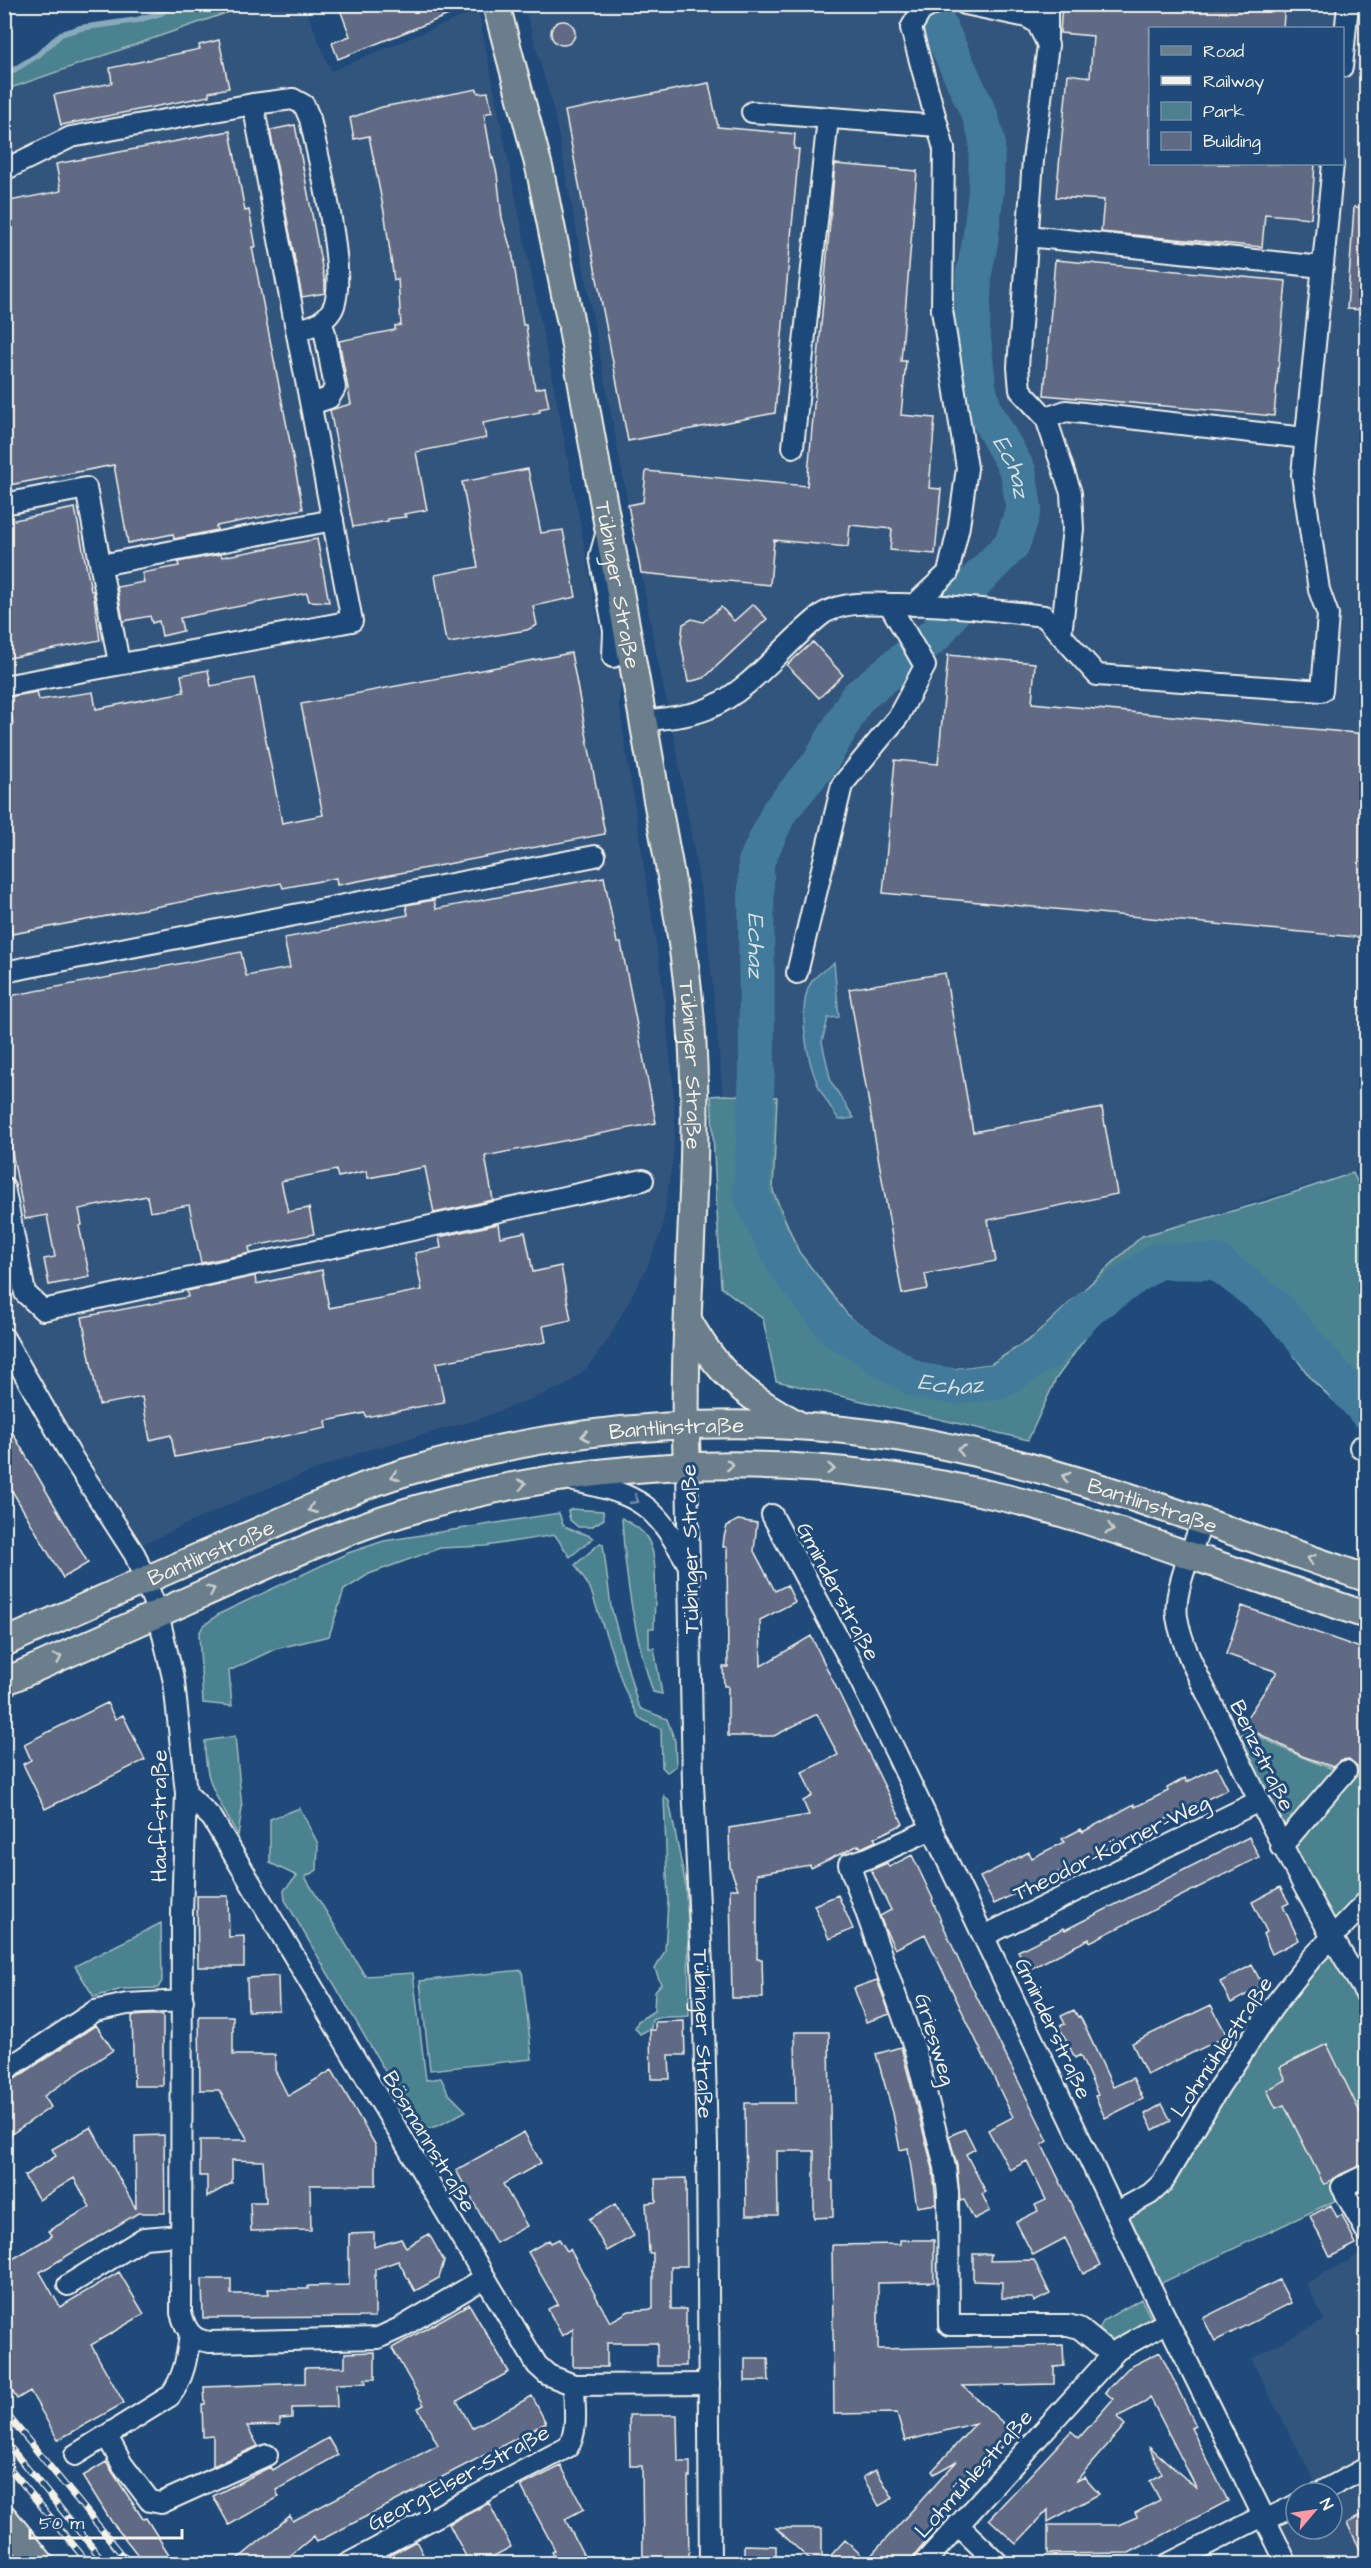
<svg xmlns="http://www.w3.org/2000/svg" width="1371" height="2568" viewBox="0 0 1371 2568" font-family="'Architects Daughter',sans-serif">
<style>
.built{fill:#33547d;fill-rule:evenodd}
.green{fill:#4c828f;stroke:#a0babc;stroke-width:1.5}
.water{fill:#427a9c;stroke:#89aaba;stroke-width:1.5}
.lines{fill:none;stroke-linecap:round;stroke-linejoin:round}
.stream{stroke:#89aaba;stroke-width:6}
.river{stroke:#427a9c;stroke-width:36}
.building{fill:#616a84;stroke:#f4f1e8;stroke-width:1.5}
.minor-casing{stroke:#f4f1e8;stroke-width:24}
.major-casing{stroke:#f4f1e8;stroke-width:30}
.minor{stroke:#1f4a7a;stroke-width:20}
.major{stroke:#6b7e8b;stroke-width:26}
.rail-casing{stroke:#f4f1e8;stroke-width:7}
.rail{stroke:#1f4a7a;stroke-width:4.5;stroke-dasharray:14;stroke-linecap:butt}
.oneway{stroke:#cbcecc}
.oneway2{stroke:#748da6}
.labels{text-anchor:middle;stroke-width:6;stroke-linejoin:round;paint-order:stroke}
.street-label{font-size:22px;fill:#f4f1e8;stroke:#1f4a7a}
.water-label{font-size:24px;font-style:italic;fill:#d9dfdd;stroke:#1f4a7a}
</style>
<rect width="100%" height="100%" fill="#1f4a7a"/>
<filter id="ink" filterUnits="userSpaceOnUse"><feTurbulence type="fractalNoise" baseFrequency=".0167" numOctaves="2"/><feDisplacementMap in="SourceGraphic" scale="12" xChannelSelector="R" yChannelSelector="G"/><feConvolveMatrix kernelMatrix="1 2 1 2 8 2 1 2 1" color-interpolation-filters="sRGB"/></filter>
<g filter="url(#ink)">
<path class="built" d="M249 5H304L331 71 478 10 562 427 602 642 623 671 619 705 662 981 673 1082 675 1122 673 1157 662 1230 646 1269 608 1340 587 1368 565 1386 476 1420 361 1452 248 1496 132 1549 22 1369 5 1379 4 90Z
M524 5H1366V1168L1142 1236 1033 1336 991 1364 953 1369 924 1365 850 1317 799 1251 773 1191 778 1097 723 1094 706 920 674 736 656 652 554 112ZM1150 28H1342V164H1150Z
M1366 2251V2563H1287L1265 2520 1296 2505V2529H1332V2493L1320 2492 1251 2359 1324 2320 1306 2283Z"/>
<path class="green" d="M173 4 249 5 5 90V76L38 55 61 34 80 28 137 20 161 13Z
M723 1095 777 1097 773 1191 799 1252 850 1318 923 1365 954 1369 991 1364 1033 1337 1142 1236 1268 1201 1353 1173 1366 1200V1431L1312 1380 1254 1301 1202 1270 1155 1277 1103 1313 1056 1379 1028 1440 776 1381 763 1319 721 1287 711 1096Z
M571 1509 603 1511 604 1519 591 1527H578L570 1520 568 1511Z
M559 1513 563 1525C575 1534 584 1531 593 1538L570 1557 555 1535 486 1546 440 1548 369 1574 344 1590 329 1636 275 1649 229 1671 232 1706 203 1703 199 1634 203 1626 219 1614 348 1553 384 1541Z
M622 1518C631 1524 641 1528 647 1538 660 1557 654 1604 654 1628H649V1648H654L662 1694 653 1692C634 1635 625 1578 622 1518Z
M600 1543 603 1544 611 1607 637 1702 641 1709 667 1719 675 1741 676 1766 667 1772 662 1767 661 1729 639 1718 624 1688 590 1588 575 1565Z
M1249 1730C1287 1752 1324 1769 1366 1778V1902L1331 1937 1366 1994V2186L1151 2288 1115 2213 1142 2199 1331 1937 1230 1740Z
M235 1736 242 1808 238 1836C219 1800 204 1784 205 1741Z
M664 1796 669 1801 685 1882 688 1919 689 2016C678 2018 662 2015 652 2020L651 2028 640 2034 635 2028 638 2021 654 2011 655 1991 661 1984 655 1969 665 1951 668 1901Z
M300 1808 318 1844 317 1870 305 1877 365 1976 413 1973 426 2080 441 2078 448 2093 466 2111 440 2125 420 2131 285 1900 284 1890 297 1876 270 1863V1819Z
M161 1923 162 1981 158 1988 122 1989 94 1997 75 1966Z
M522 1970 532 2059 430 2070 420 1981Z
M1141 2299 1153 2322 1113 2343 1099 2329 1104 2320Z"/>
<path class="water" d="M834 963 839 1017 828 1018 822 1042 831 1082 854 1118 839 1120C832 1109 823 1097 818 1085 807 1060 796 1004 812 981 817 974 827 968 834 963Z"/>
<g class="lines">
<path class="stream" d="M4 76 38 55 61 34 80 28 137 20 161 13 173 4"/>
<path class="river" id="s1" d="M929 4 981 118 987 140 986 191 980 242 974 273 972 329 978 386 984 410 1018 471 1024 508 1012 544 975 582 936 634 857 698 820 763 779 812 756 862 757 1072 751 1196 783 1262 836 1330 916 1380 955 1387 1000 1381 1046 1352 1092 1306 1157 1261 1217 1262 1275 1307 1366 1411"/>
</g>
<path class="building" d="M338 4H470L471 6 338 59 332 43 350 36Z
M1062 4H1285L1283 28H1150V164H1315L1311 218 1265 214 1262 247 1101 232 1104 200 1056 197 1068 74 1090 77 1093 36 1060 33Z
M551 33a12 12 0 1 1 24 0a12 12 0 1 1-24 0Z
M219 40 229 88 209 92V96L61 125 54 95 112 83 110 68 200 49 199 45Z
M709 83 718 127 795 134 794 149H799L775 413 628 441 565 111Z
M477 89 478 93 488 92 492 112 484 114 492 159 493 158 497 174 502 218 513 257 523 325H526L527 333 535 389 545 387 549 407 539 409 540 412 483 423 486 438 416 452 427 510 404 514 406 517 388 519V521L353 527 330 410 351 404 339 341 395 330V326L401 325 398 279 394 280 385 217 369 136 354 139 350 118 382 107Z
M295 125 325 283V293L302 297 270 130Z
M230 131 245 211 249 210 256 247H252L303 509 216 526 217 530 174 539 173 534 128 543 114 465 4 486V202L61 191 56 164Z
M835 164 917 171 901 361H906L901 415 935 418 929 488 941 489 935 554 890 550 892 529 850 525 848 547 774 540 770 585 641 573 628 505 643 502 646 471 807 486Z
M1354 207 1366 208V310L1347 309Z
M1055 260 1286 281 1274 416 1044 395Z
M528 469 541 533 563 530 576 597 533 606 537 625 527 630 449 643 445 637 435 575 478 567 462 482Z
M75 508 91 591H93L100 640 4 659V522Z
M317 539 329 602 309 601 307 593 276 599 180 618 183 631 162 636 159 621 152 623 150 616 123 621 117 587 144 582 142 573 179 566 178 562 221 554 222 557Z
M753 604 767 619 704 678 688 682 681 642 683 624 692 619 703 622 721 607 734 621Z
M813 642 843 675 819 698 787 665Z
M571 653 605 834 337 885 336 878 283 888 281 883 12 934 11 928 4 930V726L13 725 9 697 37 692 39 700 93 692 96 709 184 692 181 675 208 670 211 686 254 678 282 823 323 815 301 704Z
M948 655 1035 663 1032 703 1366 734V938L883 893 895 760 938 764Z
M604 877 617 943H621L656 1123 485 1156 493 1200 434 1213 425 1167 368 1178 367 1171 338 1177 336 1170 281 1181 288 1212 309 1208 314 1234 249 1247 250 1253 201 1263 189 1205 150 1212 147 1196 79 1209 82 1225 79 1226 90 1277 49 1285 44 1259 55 1257 47 1215 25 1219 4 1111V997L241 952 246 976 290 968 284 938 408 915 406 905 434 900 436 909Z
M945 973 973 1132 1102 1108 1117 1194 988 1220 996 1261 925 1274 928 1289 902 1294 849 989Z
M498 1224 500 1237 525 1232 533 1272 561 1266 571 1320 543 1326 546 1342 436 1363 444 1402 366 1417 365 1413 326 1421 327 1428 175 1457 171 1435 150 1440 142 1397 99 1405 82 1317 188 1297 187 1291 255 1276 256 1284 322 1270 329 1308 422 1290 415 1253 441 1248 439 1237Z
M4 1418 88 1563 63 1578 4 1477Z
M738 1520 757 1523 754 1551 775 1591 787 1585 795 1602 760 1620 761 1666 811 1636 903 1824 874 1838 876 1841 861 1848 859 1845 811 1868 810 1865 757 1874V1959H762L763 1998H732L730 1889H738L730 1867 729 1828 809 1815 803 1801 812 1796 802 1772 838 1755 817 1714 774 1736H728V1686H724L723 1667H728L727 1547H723L724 1537 727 1526Z
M1242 1606 1366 1650V1775L1358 1773 1357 1766 1349 1759 1341 1760 1333 1767 1302 1756 1242 1725 1277 1672 1226 1654Z
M107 1703 115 1719 123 1715 145 1760 45 1809 23 1764 31 1760 24 1744Z
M1217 1767 1228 1789 994 1904 980 1877 1029 1852 1032 1858 1064 1842 1062 1839 1081 1829 1083 1832 1134 1804 1135 1807 1168 1791 1167 1788 1185 1778 1187 1782Z
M1249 1837 1259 1857 1090 1942 1089 1939 1028 1970 1018 1951 1064 1928 1065 1930Z
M912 1855 933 1899 932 1900 959 1961 1048 2141 1042 2145 1101 2265 1083 2274 1065 2238 1033 2255 1016 2222 1038 2211 1035 2205 1046 2200 1027 2161 1010 2170 988 2130 1013 2117 1008 2107 925 1934 895 1949 884 1927 880 1916 891 1910 871 1870 887 1863 889 1867Z
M1280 1887 1289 1903 1283 1906 1299 1940 1272 1954 1263 1934 1267 1932 1252 1902Z
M838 1895 853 1929 829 1939 814 1905Z
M197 1896H228L229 1937 244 1936V1967H198Z
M1252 1965 1263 1986 1231 2003 1220 1982Z
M278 1976 279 2010 248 2011 247 1978Z
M877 1980 890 2014 866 2022 854 1988Z
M1211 2005 1227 2036 1147 2075 1132 2043Z
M1074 2010 1078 2017 1080 2016 1113 2087 1133 2078 1143 2099 1105 2118 1095 2096 1098 2095 1080 2055 1075 2058 1059 2026 1065 2024 1061 2016Z
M147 2015H163V2086H134L132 2016Z
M199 2016H233V2055H275V2070L288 2096 332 2070 376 2146V2185H310L311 2230 251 2231 250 2202H266L263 2161 232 2160V2183L207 2197V2176H200V2140H248L219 2090H200Z
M684 2021 685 2055H669L670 2079H651L650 2030H655V2022Z
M96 2025 113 2050 44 2096 51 2107 4 2139V2086Z
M795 2032H829L831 2181H833V2217L814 2218V2151H777L778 2215H746L745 2103H796Z
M1327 2044 1366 2125V2163L1337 2176 1324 2185 1284 2105 1276 2108 1267 2090 1286 2080 1280 2067Z
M901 2047 933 2169 936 2204 917 2207 908 2148 900 2150 893 2113 876 2054Z
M1162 2104 1171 2121 1153 2130 1145 2114Z
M91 2127 136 2209 135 2136 164 2135 165 2213H138L40 2272 60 2307 119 2272 144 2314 91 2345 124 2403 58 2440 30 2391 17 2399 4 2378V2264L52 2236 48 2231 90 2207 74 2178 39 2200 24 2176 56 2156 52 2149Z
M965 2129 975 2149 966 2154 986 2192 982 2194 990 2211 974 2219 964 2200 960 2201 957 2166 949 2136Z
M524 2132 541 2163 503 2184 527 2226 496 2243 456 2170Z
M686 2178 687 2266H671V2309H686V2366H657V2343H607V2367H573V2329L562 2336 548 2309 558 2304 528 2252 549 2240 551 2243 559 2239 567 2251 570 2249 610 2322 629 2311 653 2309V2253H649L646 2203 656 2202 655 2179Z
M615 2204 634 2236 607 2251 589 2219Z
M1331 2205 1337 2217 1342 2215 1356 2244 1330 2257 1310 2216Z
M374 2233V2247L401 2239 406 2247 429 2234 444 2261 439 2278 415 2291 398 2261 375 2269V2317L203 2318 202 2279H231V2294H269L268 2289H308V2286L349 2285V2234Z
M900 2240H934V2282L878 2283V2349L1063 2345 1064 2366 1054 2367V2384L963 2386 1014 2433 944 2509 950 2514 907 2564H823L845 2540 867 2560 957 2461 934 2474 932 2471 976 2423 905 2441 897 2413 834 2414 832 2245 900 2244Z
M973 2254H991L990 2261 1034 2260 1050 2294 1034 2302 1033 2298H1002V2282L973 2281Z
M1279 2280 1291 2303 1215 2341 1203 2318Z
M469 2304 509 2372 457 2401 472 2428 532 2396 546 2423 317 2542 314 2536 280 2564H232L290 2516 293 2521 438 2445 418 2408 424 2405 392 2348Z
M375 2352V2379H365L366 2383 336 2384 337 2407 292 2408V2418L280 2419V2425L247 2426 258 2446 213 2466V2436L203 2437 202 2404H205L204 2387 305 2383V2368L345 2367V2353Z
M1160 2352 1196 2426 1191 2428 1228 2501 1129 2553 1048 2554V2525H1118L1137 2517 1135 2513 1160 2500 1150 2481 1162 2474 1149 2446 1197 2489 1150 2397 1146 2402 1117 2417 1125 2425 1075 2482 1084 2477 1099 2494 1048 2522V2510L1016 2544 989 2519 1071 2431 1079 2438 1113 2399 1105 2392 1128 2368Z
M745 2358H768L769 2381H745Z
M629 2415H677L678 2462H690V2477H688L689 2564H643L642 2466H630Z
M328 2438 338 2455 276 2490 279 2497 229 2525 213 2496 270 2467 272 2470Z
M106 2462 143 2519 146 2518 170 2556 157 2564H145L111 2521 83 2476Z
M561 2466 584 2509 565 2519 588 2564H558L552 2552 555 2550 521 2486Z
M876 2470 893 2498 879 2506 863 2477Z
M489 2503 511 2547 479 2564H470L449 2524Z
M1366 2513V2561L1347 2523Z
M776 2528H822V2564H814Z
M416 2541 428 2564H374Z
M744 2545 776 2546V2564H744Z"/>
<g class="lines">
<g class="minor-casing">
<g id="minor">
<path d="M965 4 1027 17 1037 23 1048 45 1033 160 1018 367 1020 390 1046 418 1071 493 1073 529 1061 635"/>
<path d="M1047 4V38"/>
<path d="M1342 67 1348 4"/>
<path d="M752 112 938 126"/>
<path d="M4 170 71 137 253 104 293 99 304 105 310 119C318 157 350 280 332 310 324 323 311 327 297 330"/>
<path d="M1028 236 1322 267"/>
<path d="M311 404 329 398 335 388 325 333 321 322"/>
<path d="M1046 418 1066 411 1305 438"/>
<path d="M793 447 828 118"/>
<path d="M4 504 86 488 119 663"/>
<path d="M607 531 600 556 614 631 613 657"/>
<path d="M101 565 333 520"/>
<path d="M914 605 948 573 959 526 967 468 942 310 944 149 911 28 921 11 934 4"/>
<path d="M4 686 352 621 253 104"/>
<path d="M643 721C664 718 688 717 707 709 753 690 785 642 824 613 848 600 874 604 901 604 949 605 996 610 1044 616L1097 675 1322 691 1328 615 1319 590 1302 475 1333 164"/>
<path d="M4 972 595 856"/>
<path d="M797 973 842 785 898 717 925 666 889 604"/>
<path d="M4 1187 25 1293 43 1310 643 1180"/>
<path d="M4 1338 70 1454 135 1555 158 1613 174 1682 186 1793 182 1913 181 2313C186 2330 191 2340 210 2342L378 2338 402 2327 485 2278"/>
<path d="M1360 1447 1366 1450"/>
<path id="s2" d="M687 1466 693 1784 703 1985 707 2145 710 2564"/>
<path d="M574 1481C642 1495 655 1505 689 1566"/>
<path d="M772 1515 854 1668 896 1753 1151 2288 1287 2564"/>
<path d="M1202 1521C1193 1548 1173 1590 1177 1617 1183 1653 1206 1690 1221 1722 1265 1815 1312 1906 1366 1994"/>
<path d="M186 1793 212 1818 537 2365 548 2375 574 2385 709 2384"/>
<path d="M932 1829 868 1858 849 1864 915 2050 945 2167 948 2193 949 2325H1068L1079 2328 1112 2355"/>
<path d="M1281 1847 1346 1771"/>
<path d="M984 1936 1259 1801"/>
<path d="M4 2071 95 2011 127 2004 183 2001"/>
<path d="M1366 2175 1342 2187 1366 2231"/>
<path d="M1115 2213 1150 2194 1162 2183 1219 2087 1273 2007 1311 1959 1366 1902"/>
<path d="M68 2285 144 2238 181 2235"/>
<path d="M107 2436 122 2464 150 2501 161 2503 267 2455"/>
<path d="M75 2455 170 2396C184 2378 187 2357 190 2335"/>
<path d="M1319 2493 1366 2468"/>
<path d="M1265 2520 1296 2505"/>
<path d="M958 2525 999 2564"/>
<path d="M347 2564 568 2447C579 2430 574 2405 574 2385"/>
<path d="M923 2564 1117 2350 1167 2322"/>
<path d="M1168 2564 1263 2516"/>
</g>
</g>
<g class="major-casing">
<g id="major">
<path d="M496 4 540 171 570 319"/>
<path id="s3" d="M572 329C599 482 629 635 655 789 669 866 685 944 691 1022 703 1170 680 1318 687 1466"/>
<path d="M688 1320C718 1374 745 1396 799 1425"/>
<path id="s4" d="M4 1643C85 1606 166 1571 247 1536 299 1514 352 1488 406 1472 572 1423 759 1409 930 1443 1079 1473 1222 1529 1366 1578"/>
<path d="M4 1682C70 1653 135 1624 200 1595 268 1565 335 1533 406 1512 601 1454 809 1451 1006 1498 1064 1512 1121 1532 1177 1551 1240 1572 1303 1594 1366 1615"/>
<path d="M4 2518 41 2564"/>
</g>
</g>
<use href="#minor" class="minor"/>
<use href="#major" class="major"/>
<g class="rail-casing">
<path id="rail" d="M4 2411 130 2564
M4 2440 106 2564
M4 2461 89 2564"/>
</g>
<use href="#rail" class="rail"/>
</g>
<defs><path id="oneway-chevron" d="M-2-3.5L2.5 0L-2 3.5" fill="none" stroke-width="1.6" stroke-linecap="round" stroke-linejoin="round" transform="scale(1.5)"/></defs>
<g class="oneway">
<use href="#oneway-chevron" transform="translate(585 1436) rotate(172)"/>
<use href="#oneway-chevron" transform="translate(961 1450) rotate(-168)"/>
<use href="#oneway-chevron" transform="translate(730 1465) rotate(-1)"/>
<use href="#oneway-chevron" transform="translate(831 1469) rotate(5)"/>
<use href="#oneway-chevron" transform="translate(395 1476) rotate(161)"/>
<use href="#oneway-chevron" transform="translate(1066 1477) rotate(-164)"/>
<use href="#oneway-chevron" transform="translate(522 1484) rotate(-11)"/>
<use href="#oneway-chevron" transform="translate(312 1509) rotate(158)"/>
<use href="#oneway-chevron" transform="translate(1110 1529) rotate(17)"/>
<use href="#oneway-chevron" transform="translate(1311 1559) rotate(-161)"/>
<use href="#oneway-chevron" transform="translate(211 1590) rotate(-25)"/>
<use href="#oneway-chevron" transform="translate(58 1658) rotate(-24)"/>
</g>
<use class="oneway2" href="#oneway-chevron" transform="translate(635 1500) rotate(31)"/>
</g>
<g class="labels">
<g class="street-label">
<text dy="8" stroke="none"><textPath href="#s3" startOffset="260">Tübinger Straße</textPath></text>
<text dy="8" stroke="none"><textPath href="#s3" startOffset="746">Tübinger Straße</textPath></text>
<text dy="8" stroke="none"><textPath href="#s4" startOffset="712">Bantlinstraße</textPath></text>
<text dy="8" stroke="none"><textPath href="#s4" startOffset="1198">Bantlinstraße</textPath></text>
<text transform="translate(689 1549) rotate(-91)" y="8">Tübinger Straße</text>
<text dy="8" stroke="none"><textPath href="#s4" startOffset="226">Bantlinstraße</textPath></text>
<text transform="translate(839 1591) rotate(62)" y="8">Gminderstraße</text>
<text transform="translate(1263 1755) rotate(64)" y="8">Benzstraße</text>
<text transform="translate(158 1816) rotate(-90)" y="8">Hauffstraße</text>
<text transform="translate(1111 1847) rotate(-26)" y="8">Theodor-Körner-Weg</text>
<text transform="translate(1054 2028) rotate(65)" y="8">Gminderstraße</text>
<text dy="8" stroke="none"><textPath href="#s2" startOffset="568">Tübinger Straße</textPath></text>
<text transform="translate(936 2039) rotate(73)" y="8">Griesweg</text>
<text transform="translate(1221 2046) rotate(-56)" y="8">Lohmühlestraße</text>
<text transform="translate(430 2141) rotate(59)" y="8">Bösmannstraße</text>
<text transform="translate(973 2473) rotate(-48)" y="8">Lohmühlestraße</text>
<text transform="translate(458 2477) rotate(-28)" y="8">Georg-Elser-Straße</text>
</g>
<g class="water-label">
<text dy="8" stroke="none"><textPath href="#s1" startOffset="484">Echaz</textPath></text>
<text dy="8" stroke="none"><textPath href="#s1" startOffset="1062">Echaz</textPath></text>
<text dy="8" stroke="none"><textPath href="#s1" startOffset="1602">Echaz</textPath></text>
</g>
</g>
<rect width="1371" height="2568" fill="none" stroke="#1f4a7a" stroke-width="24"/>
<rect x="12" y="12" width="1347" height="2544" fill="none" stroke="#f4f1e8" stroke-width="2" filter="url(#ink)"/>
<rect x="1149" y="27" width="195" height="138" fill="#1f4a7a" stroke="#748da6" stroke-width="1.5"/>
<rect x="1161" y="46" width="30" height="9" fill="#6b7e8b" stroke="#748da6" stroke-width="1.5"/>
<text x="1203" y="57" font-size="18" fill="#f4f1e8">Road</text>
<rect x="1161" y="76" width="30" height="9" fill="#f4f1e8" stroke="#748da6" stroke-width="1.5"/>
<text x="1203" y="87" font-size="18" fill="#f4f1e8">Railway</text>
<rect x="1161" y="102" width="30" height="18" fill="#4c828f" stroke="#748da6" stroke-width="1.5"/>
<text x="1203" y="117" font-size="18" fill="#f4f1e8">Park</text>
<rect x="1161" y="132" width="30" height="18" fill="#616a84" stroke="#748da6" stroke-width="1.5"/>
<text x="1203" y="147" font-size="18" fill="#f4f1e8">Building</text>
<g transform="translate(1314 2511) rotate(61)"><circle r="28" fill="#1f4a7a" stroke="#748da6" stroke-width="1.5"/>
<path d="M0-4.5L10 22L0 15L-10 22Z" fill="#ff9aa2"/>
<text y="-9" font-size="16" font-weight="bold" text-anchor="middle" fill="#f4f1e8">N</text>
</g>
<path d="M30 2529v9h152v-9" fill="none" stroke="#f4f1e8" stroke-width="3"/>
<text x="39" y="2529" font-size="18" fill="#f4f1e8" stroke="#1f4a7a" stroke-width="4.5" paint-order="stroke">50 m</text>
</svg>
